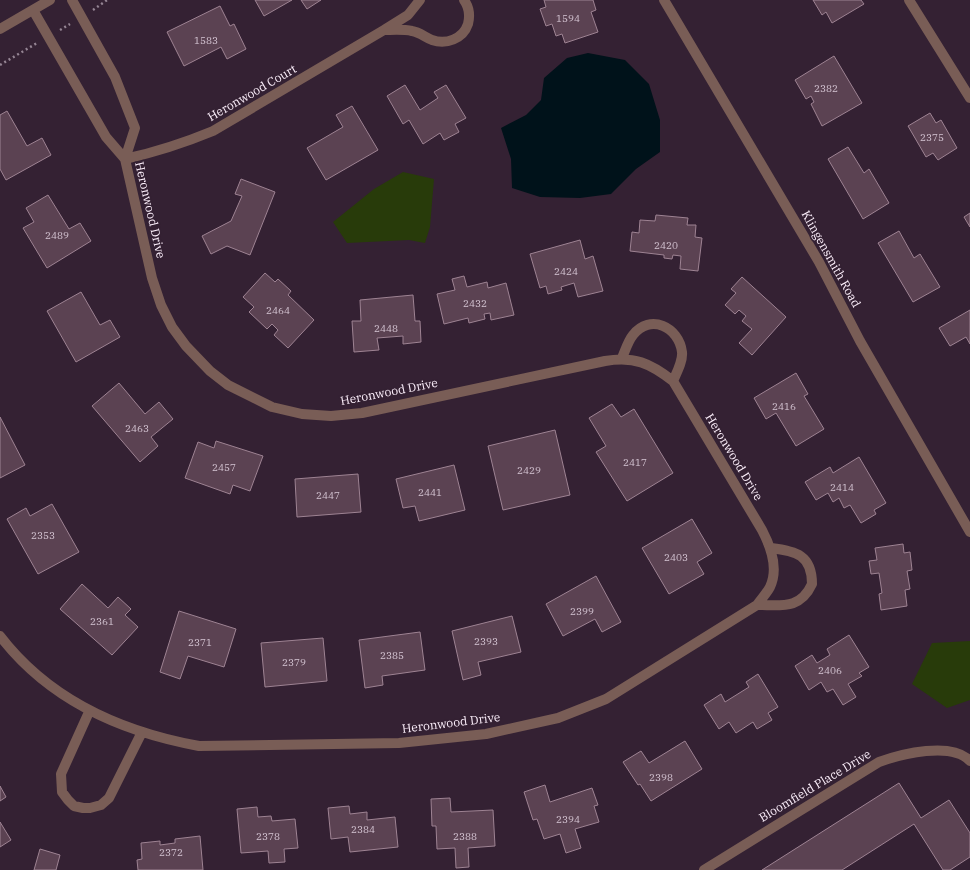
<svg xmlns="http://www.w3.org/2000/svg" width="970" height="870" viewBox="0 0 970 870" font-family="'IBM Plex Serif',serif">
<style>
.green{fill:#283b0a}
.water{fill:#00121a}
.building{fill:#5b4252;stroke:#9e8393}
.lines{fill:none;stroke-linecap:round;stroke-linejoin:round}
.path{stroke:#958594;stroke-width:2.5;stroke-dasharray:2 3;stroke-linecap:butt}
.minor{stroke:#795d56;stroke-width:10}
.labels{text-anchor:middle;stroke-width:3.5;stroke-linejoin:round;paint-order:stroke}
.number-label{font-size:10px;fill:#d4c4d2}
.street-label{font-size:12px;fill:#fdf0fc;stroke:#342133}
</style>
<rect width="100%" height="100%" fill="#342133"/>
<path class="green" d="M403 172 434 179 430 227 425 243 409 240 347 243 333 222 374 189Z
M970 641V700L947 708 912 684 932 643Z"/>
<path class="water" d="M588 53 625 60 649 84 660 120V152L636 169 611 194 580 198 540 197 512 188 511 159 501 128 526 115 541 100 544 78 567 58Z"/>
<path class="building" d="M255 0H292L264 16Z
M301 0H321L307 9Z
M544 0H593L596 10 591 12 598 32 565 43 562 34 556 36 552 24 546 26 540 9 546 7Z
M813 0H861L864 4 832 23 826 12 822 15Z
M220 6 230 26 234 24 246 49 227 59 221 47 184 66 167 32Z
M834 56 862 103 822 126 811 104 814 102 811 96 806 99 795 80Z
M405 85 420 110 438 98 434 92 446 85 466 118 455 124 459 132 444 140 440 133 423 144 409 120 403 124 387 96Z
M352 106 378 150 326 180 307 148 343 127 336 115Z
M7 111 27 146 42 138 51 155 6 180 0 169V115Z
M930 113 936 123 941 120 957 148 938 160 933 153 926 157 908 126Z
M848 147 864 173 869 169 889 203 863 219 828 159Z
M241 179 275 192 250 255 227 246 211 254 202 236 231 221 242 196 235 194Z
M48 195 69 229 80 223 91 241 47 268 23 228 34 222 26 208Z
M970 213V227L964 217Z
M656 215 688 218 687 225H696L695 237 702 238 698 271 680 269 681 256 673 255 672 259 664 258V255L630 251 632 232 639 233 640 220 655 221Z
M899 231 914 258 920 254 940 287 913 302 878 243Z
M580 240 585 259 593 256 603 291 578 297 574 283 561 287 562 290 548 294 546 286 540 288 530 254Z
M265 273 275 282 278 279 291 291 288 295 314 320 288 348 274 335 278 330 272 324 267 329 249 312 254 307 243 297Z
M464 276 467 287 487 282 488 288 506 283 514 315 491 320 490 313 484 314 485 319 469 323 468 318 444 324 437 294 455 290 452 279Z
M742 277 786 317 752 355 739 343 752 329 742 321 746 316 739 310 735 314 725 305 736 293 731 289Z
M81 292 100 325 110 320 120 337 76 362 47 311Z
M413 295 415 321H420L421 342 403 344V336L377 338 379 350 354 352 352 321H361L360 300Z
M970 310V344L966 337 950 346 939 328Z
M796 373 808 394 804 396 824 429 796 446 776 413 766 419 754 398Z
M119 383 145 414 159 402 173 419 151 437 158 446 140 462 92 406Z
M612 404 621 417 634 409 673 473 627 501 596 452 606 446 589 418Z
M0 417 25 465 0 478Z
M555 430 570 495 503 510 488 446Z
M216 441 263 456 250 491 233 485 230 494 185 478 198 442 214 448Z
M859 457 886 503 874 510 876 514 861 523 850 505 844 508 839 498 833 502 828 493 816 500 805 482 830 467 833 473Z
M454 465 465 510 419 521 415 506 403 508 396 479Z
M358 474 361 512 297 517 295 479Z
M52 504 79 552 38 574 7 519 26 508 30 516Z
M692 519 712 553 697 562 704 574 669 594 642 548Z
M903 544 904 553 910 552 912 570 907 571 910 589 905 590 907 606 881 610 879 594 882 593 879 573 871 574 869 561 877 560 875 548Z
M596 576 621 622 602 632 595 619 563 636 546 604Z
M82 584 108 608 118 597 131 609 125 615 138 627 112 655 60 609Z
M179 611 236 629 224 667 188 656 180 679 160 672Z
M512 616 521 652 478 662 481 675 463 680 452 631Z
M420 632 425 670 382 676 383 685 365 688 359 640Z
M849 635 869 667 859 673 862 676 848 684 856 697 843 705 833 689 827 692 821 682 809 690 795 666 812 655 817 663 830 655 827 649Z
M323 638 327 681 265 687 261 643Z
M758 674 778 707 768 713 772 720 757 729 753 722 736 733 729 722 719 729 704 705 721 694 725 702 749 687 746 682Z
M685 741 702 769 651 801 640 784 638 785 623 762 641 751 649 763Z
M899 783 921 818 949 800 970 833V857L950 870H943L914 824 842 870H762Z
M545 785 550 802 592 788 598 805 594 806 599 822 575 829 581 848 566 853 560 834 544 839 537 819 533 820 524 792Z
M0 786 6 797 0 801Z
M450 798 451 812 493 810 495 846 468 848 469 867 456 868 455 848 437 849 436 826H432L431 799Z
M349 806 350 814 367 812V820L395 817 398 847 350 852 348 837 331 839 328 808Z
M257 807 258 817 271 816 272 821 295 819 298 848 284 849 285 862 269 863 268 851 241 853 237 809Z
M0 822 11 840 0 847Z
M200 836 203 870H138L137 860 142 859 141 843 160 841V845L175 843V839Z
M40 849 60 855 56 870H34Z"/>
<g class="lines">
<path class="path" d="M93 10 107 0
M60 30 70 24
M0 65 37 43"/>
<path class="minor" d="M72 0 115 77 135 128 125 159
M664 0 819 262 860 341 970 532
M909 0 970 98
M0 29 50 0
M384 30C392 30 403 29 412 31 419 32 425 37 432 40 446 45 463 39 468 24 470 16 469 7 464 0
M125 159C156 152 184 143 213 131L384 30 408 15 420 0
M622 358C625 351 628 341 633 335 650 313 679 327 682 352 683 361 677 372 673 381
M757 605C781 605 800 610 812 584 812 555 796 551 771 548
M0 636C49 700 122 732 199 746L399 743 486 734 558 718 606 699 757 605C761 599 767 593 770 587 779 568 771 547 762 530L673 381C650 363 634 356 605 361L362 413 331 416 302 414 272 407 228 385 210 371 186 346 172 327 161 305 152 278 125 159 106 137 33 10
M89 712 61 774 62 792 68 800 74 806 83 808H90L101 805 109 798 142 732
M704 870 879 762C901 754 952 741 970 761"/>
</g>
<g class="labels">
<g class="number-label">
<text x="568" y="22">1594</text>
<text x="206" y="44">1583</text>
<text x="826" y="92">2382</text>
<text x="932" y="141">2375</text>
<text x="57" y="239">2489</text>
<text x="666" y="249">2420</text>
<text x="566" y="275">2424</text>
<text x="475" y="307">2432</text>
<text x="278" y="314">2464</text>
<text x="386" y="332">2448</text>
<text x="784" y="410">2416</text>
<text x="137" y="432">2463</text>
<text x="635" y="466">2417</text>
<text x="224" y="471">2457</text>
<text x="529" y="474">2429</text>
<text x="842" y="491">2414</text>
<text x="430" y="496">2441</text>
<text x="328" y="499">2447</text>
<text x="43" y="539">2353</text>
<text x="676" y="561">2403</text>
<text x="582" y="615">2399</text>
<text x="102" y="625">2361</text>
<text x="486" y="645">2393</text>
<text x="200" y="646">2371</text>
<text x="392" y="659">2385</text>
<text x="294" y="666">2379</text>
<text x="830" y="674">2406</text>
<text x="661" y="781">2398</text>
<text x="568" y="823">2394</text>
<text x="363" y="833">2384</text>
<text x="268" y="840">2378</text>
<text x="465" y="840">2388</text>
<text x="171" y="856">2372</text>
</g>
<g class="street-label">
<text transform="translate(252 93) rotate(-30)" y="4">Heronwood Court</text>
<text transform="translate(150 210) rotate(77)" y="4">Heronwood Drive</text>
<text transform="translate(831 259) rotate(61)" y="4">Klingensmith Road</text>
<text transform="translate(389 392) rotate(-11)" y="4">Heronwood Drive</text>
<text transform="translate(734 457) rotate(59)" y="4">Heronwood Drive</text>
<text transform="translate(451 723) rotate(-7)" y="4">Heronwood Drive</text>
<text transform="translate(815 786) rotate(-31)" y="4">Bloomfield Place Drive</text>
</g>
</g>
</svg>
